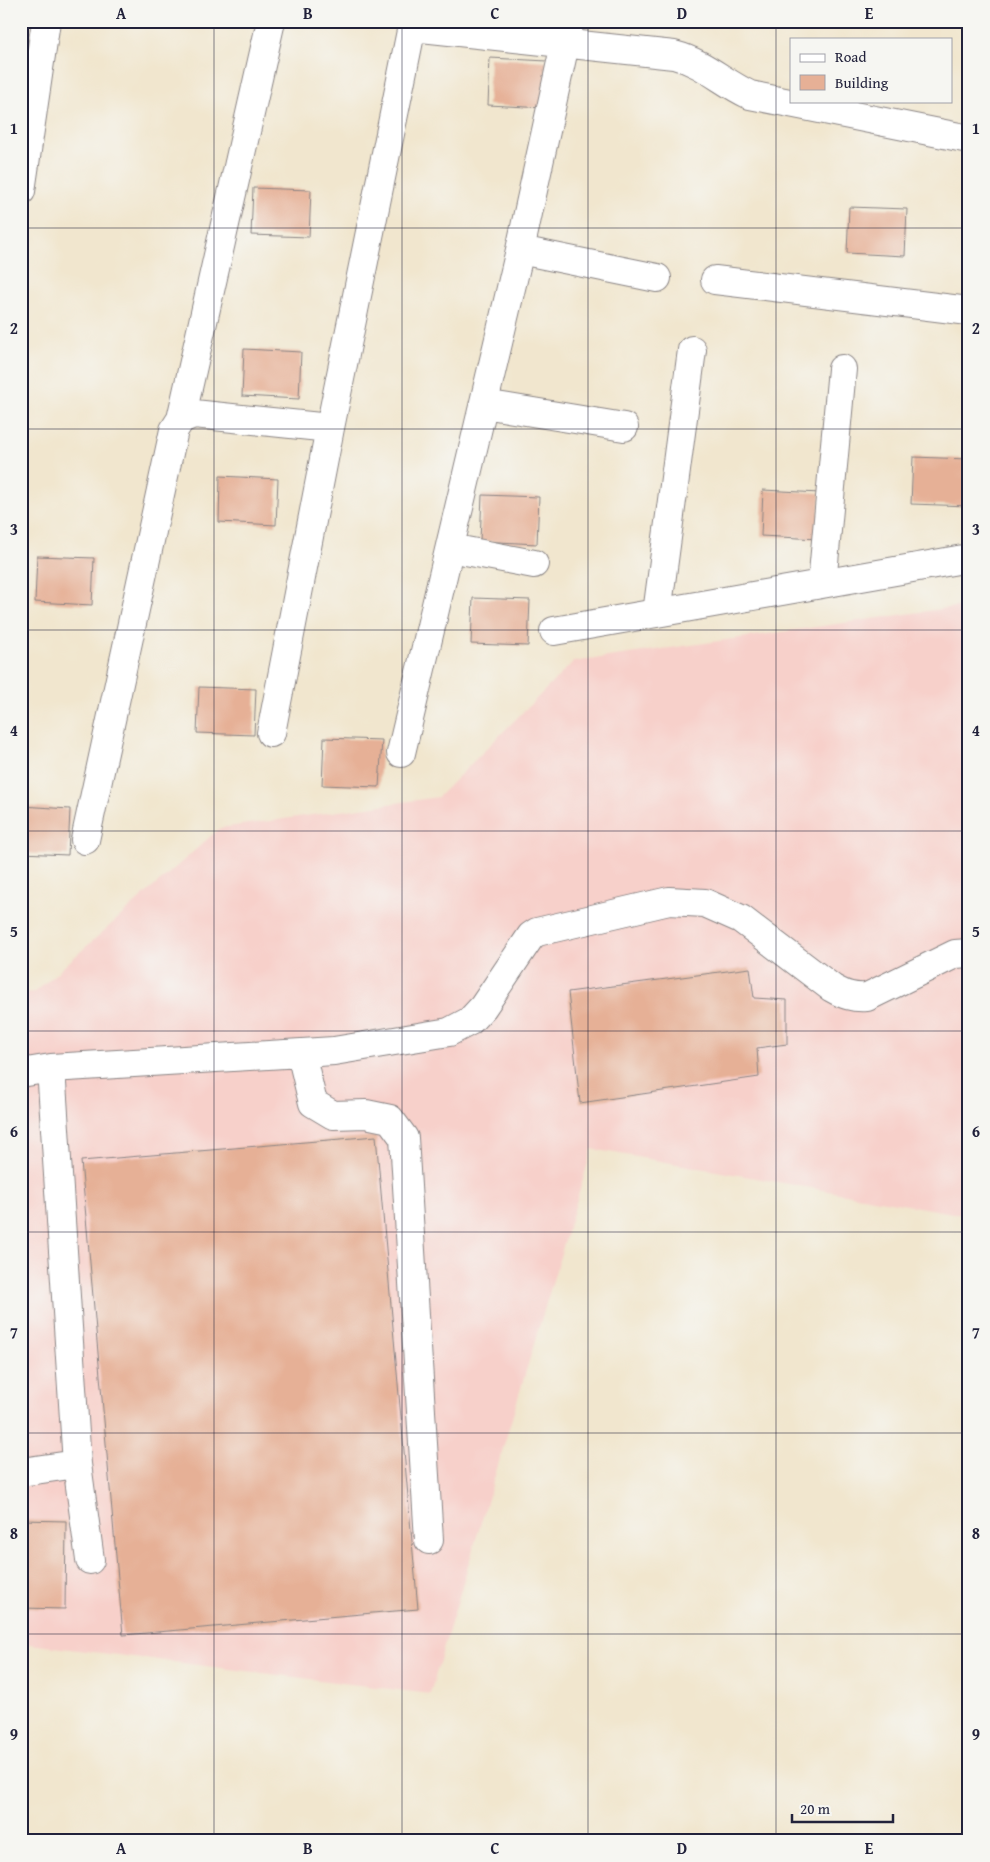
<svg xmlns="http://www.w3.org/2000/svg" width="990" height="1862" viewBox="0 0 990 1862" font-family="'Gentium Book Plus',serif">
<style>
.built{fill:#f7d0ca}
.building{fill:#e6b096}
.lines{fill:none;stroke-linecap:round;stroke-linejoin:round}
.minor-casing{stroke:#8a8484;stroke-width:30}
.minor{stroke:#fff;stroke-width:28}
.grid{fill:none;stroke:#22223b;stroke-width:1;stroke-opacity:0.55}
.neatline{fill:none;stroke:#22223b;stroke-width:2}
.grid-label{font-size:16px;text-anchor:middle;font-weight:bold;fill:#22223b}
</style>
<rect width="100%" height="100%" fill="#f6f6f2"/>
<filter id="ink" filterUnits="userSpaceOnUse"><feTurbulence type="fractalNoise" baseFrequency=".02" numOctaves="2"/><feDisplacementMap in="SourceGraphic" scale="10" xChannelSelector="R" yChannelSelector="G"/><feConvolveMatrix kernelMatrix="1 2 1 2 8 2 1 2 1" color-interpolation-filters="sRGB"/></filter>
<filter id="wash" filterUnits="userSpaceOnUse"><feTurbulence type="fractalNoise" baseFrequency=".0096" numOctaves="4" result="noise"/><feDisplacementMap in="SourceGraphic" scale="20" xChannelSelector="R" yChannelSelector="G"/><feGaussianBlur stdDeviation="1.12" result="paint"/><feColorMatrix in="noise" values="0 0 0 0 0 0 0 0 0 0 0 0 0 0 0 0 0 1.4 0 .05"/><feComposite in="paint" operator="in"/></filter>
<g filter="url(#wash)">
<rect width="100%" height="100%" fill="#f1e6ce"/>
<path class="built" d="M969 605V1216L592 1149 430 1694 21 1643V993L35 992 220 828 438 797 573 662Z"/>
<g id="blocks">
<path class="building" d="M490 58 547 61 545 108 488 105Z
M253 188 311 190 309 237 251 235Z
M849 207 907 209 905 256 847 253Z
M244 349 301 352 299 399 242 396Z
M913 457 969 459V506L911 504Z
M220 476 278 479 276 525 219 522Z
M763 490 820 493 818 539 761 536Z
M482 495 539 497 537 544 480 541Z
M37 556 94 558 92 605 35 602Z
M473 598 530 600 528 646 471 644Z
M199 687 256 689 254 735 197 733Z
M324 738 382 740 379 787 322 785Z
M21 806 70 809 68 855 21 853Z
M750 968 754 998 787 1000V1044L757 1048 759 1077 580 1103 568 992Z
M376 1136 418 1609 123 1635 81 1161Z
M21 1520 66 1521 65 1609 21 1608Z"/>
</g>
</g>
<g filter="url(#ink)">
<use href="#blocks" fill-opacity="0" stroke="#8a8484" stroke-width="1"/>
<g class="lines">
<g class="minor-casing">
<path id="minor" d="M412 27 674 55C705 63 722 82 750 95L969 139
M21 191 46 21
M520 250 657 278
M715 280 969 311
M484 404 624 427
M181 419 271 21
M450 548 534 564
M822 584 842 369
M657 613 692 350
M554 631 969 558
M271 733 330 428 413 21
M401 753 520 250 570 21
M85 840 174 430 181 419 194 414 330 428
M301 1053 313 1103 333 1115 366 1114 390 1119 404 1138 429 1540
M51 1068 77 1464 90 1560
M21 1073 51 1068 334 1051 449 1032 470 1021 483 1007 531 936 537 932 669 901 705 903 741 919 832 988C844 995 853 998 867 997L955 954 969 953
M21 1472 77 1464"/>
</g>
<use href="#minor" class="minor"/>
</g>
</g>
<path class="grid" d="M214 21V1841M402 21V1841M588 21V1841M776 21V1841M21 228H969M21 429H969M21 630H969M21 831H969M21 1031H969M21 1232H969M21 1433H969M21 1634H969"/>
<rect width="990" height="1862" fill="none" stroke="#f6f6f2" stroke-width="55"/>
<rect x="790" y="38" width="162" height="65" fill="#f6f6f2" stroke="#a1a1a9"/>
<rect x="800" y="54" width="25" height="8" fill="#ffffff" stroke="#a1a1a9"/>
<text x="835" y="62" font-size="15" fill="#22223b">Road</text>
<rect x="800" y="75" width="25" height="15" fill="#e6b096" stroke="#a1a1a9"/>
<text x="835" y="88" font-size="15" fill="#22223b">Building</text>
<path d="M792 1814v8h101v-8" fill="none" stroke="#22223b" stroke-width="2.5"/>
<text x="800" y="1814" font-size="15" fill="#22223b" stroke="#f6f6f2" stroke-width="4" paint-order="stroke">20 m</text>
<rect x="28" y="28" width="934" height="1806" class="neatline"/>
<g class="grid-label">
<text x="121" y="19">A</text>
<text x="308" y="19">B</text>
<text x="495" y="19">C</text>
<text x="682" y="19">D</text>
<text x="869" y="19">E</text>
<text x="14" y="134">1</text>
<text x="976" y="134">1</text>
<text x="14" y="334">2</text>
<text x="976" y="334">2</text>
<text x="14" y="535">3</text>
<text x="976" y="535">3</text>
<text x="14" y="736">4</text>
<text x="976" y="736">4</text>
<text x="14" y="937">5</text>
<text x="976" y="937">5</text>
<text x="14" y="1137">6</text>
<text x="976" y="1137">6</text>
<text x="14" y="1338">7</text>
<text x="976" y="1338">7</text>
<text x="14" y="1539">8</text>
<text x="976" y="1539">8</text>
<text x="14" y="1740">9</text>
<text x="976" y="1740">9</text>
<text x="121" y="1854">A</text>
<text x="308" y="1854">B</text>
<text x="495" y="1854">C</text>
<text x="682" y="1854">D</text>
<text x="869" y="1854">E</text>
</g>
</svg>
